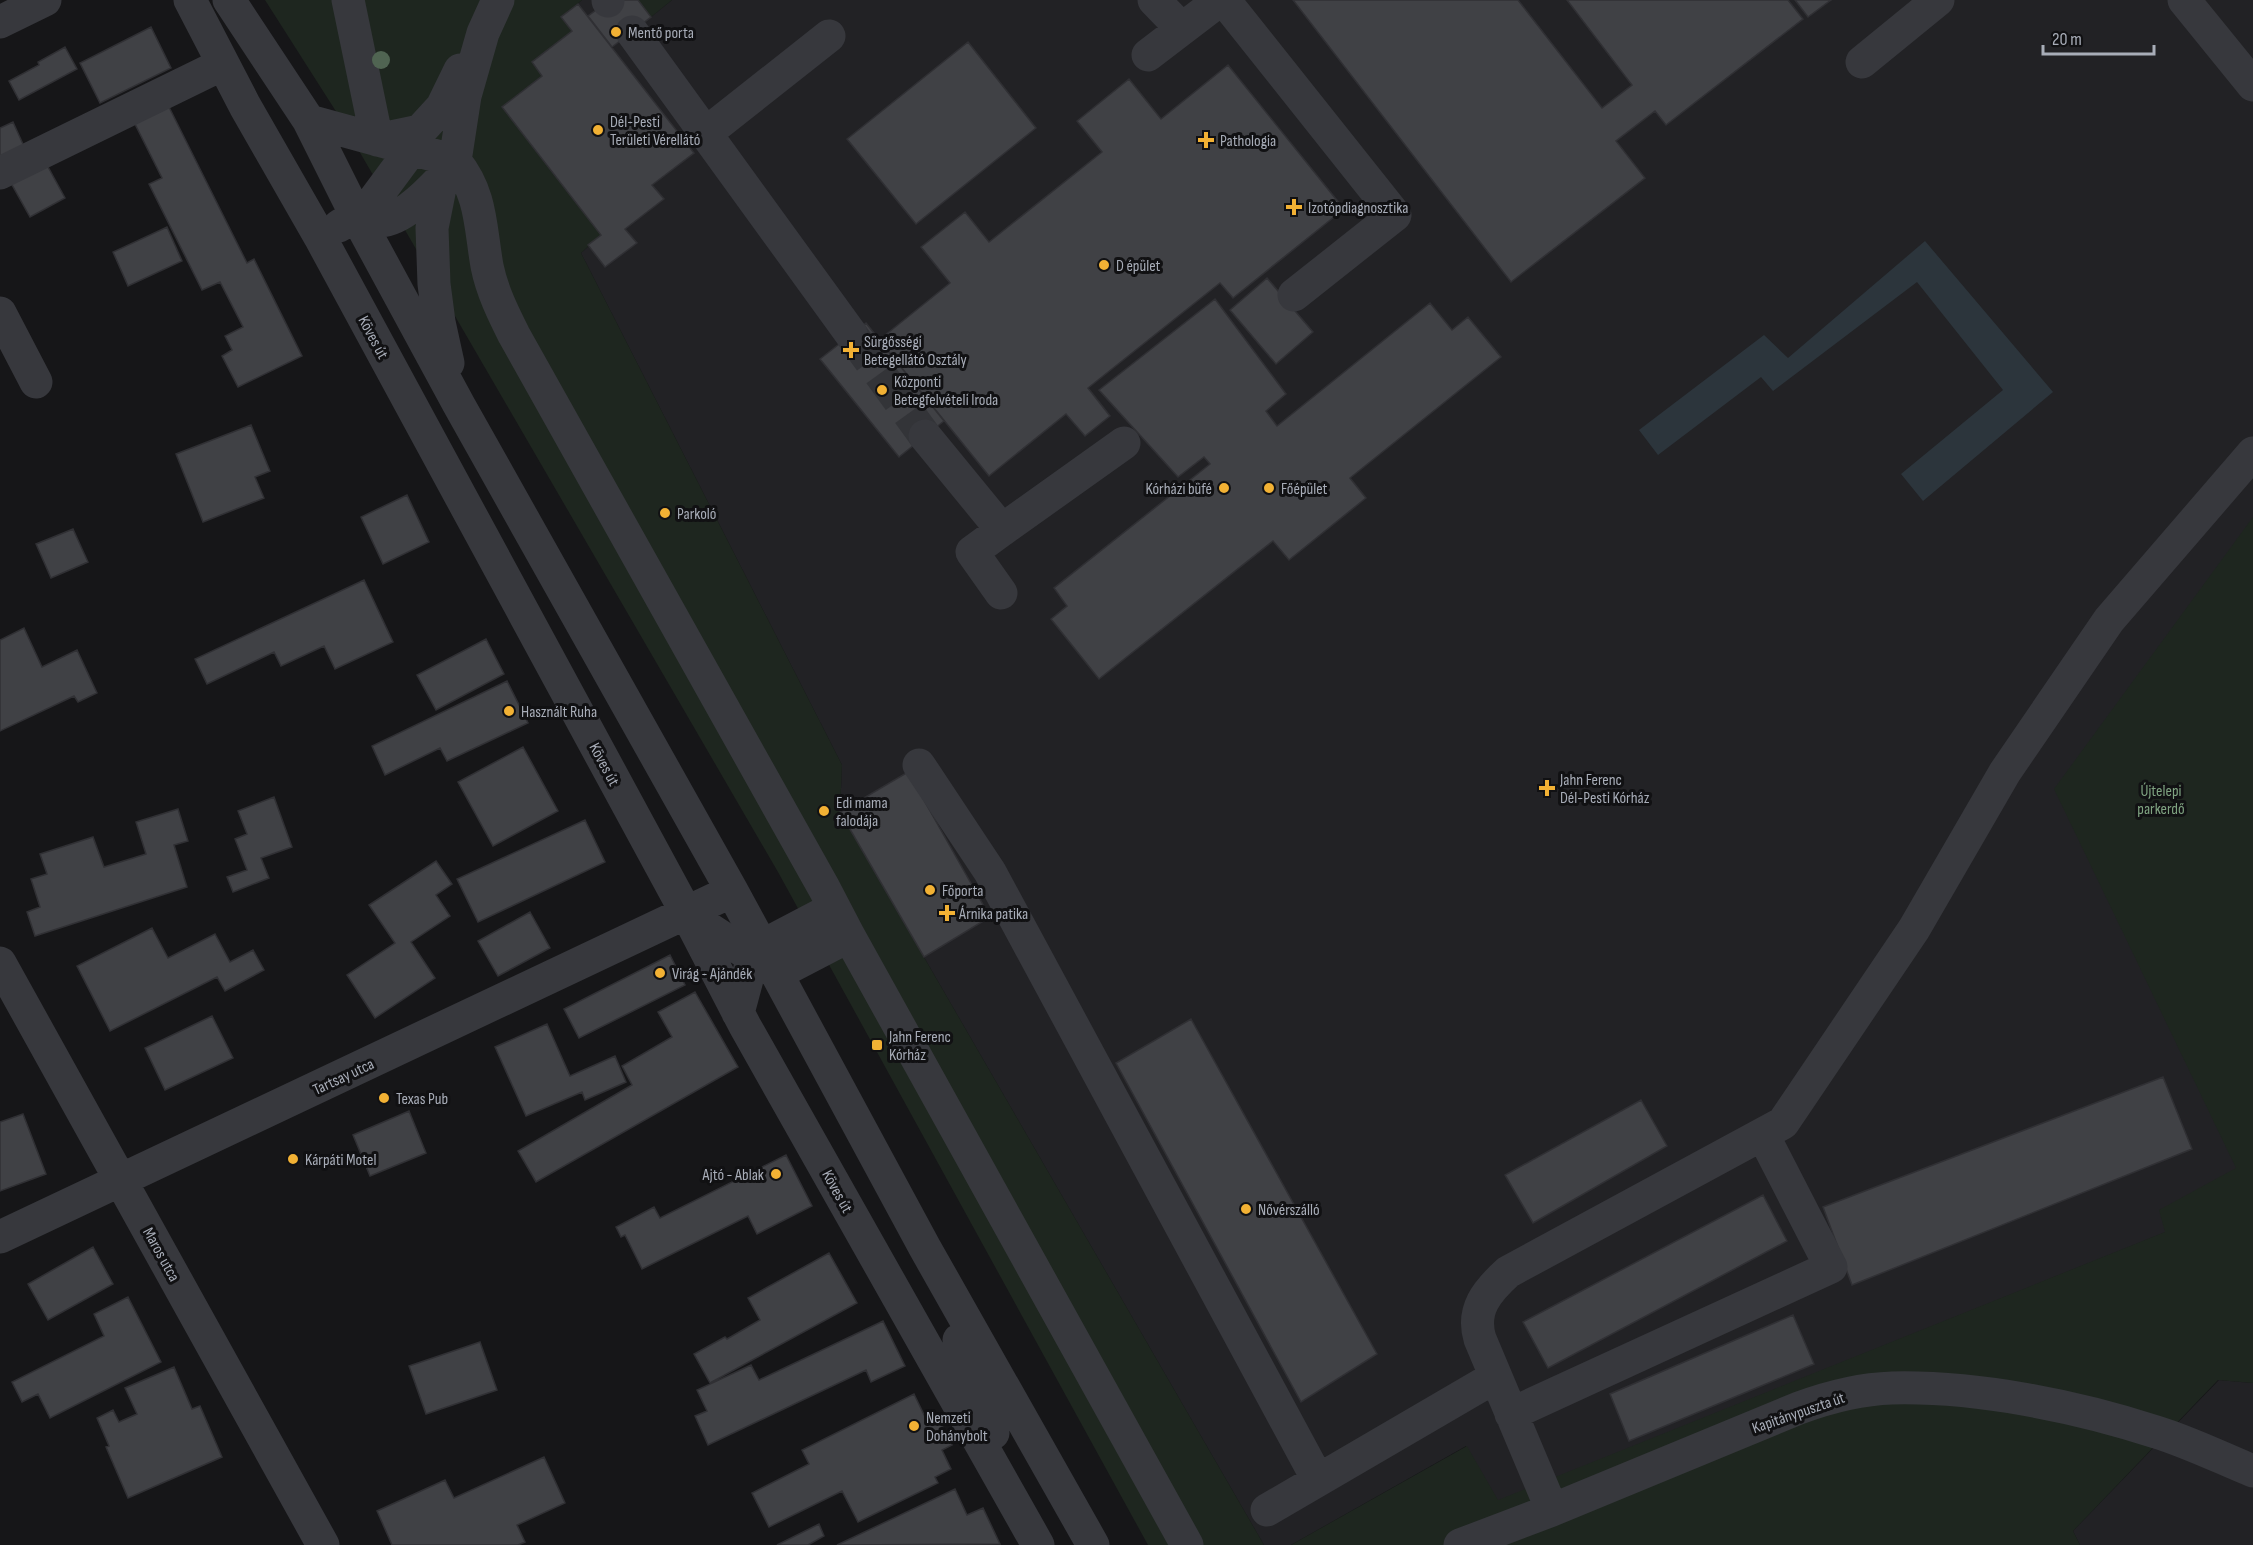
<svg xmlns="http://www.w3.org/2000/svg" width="2253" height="1545" viewBox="0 0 2253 1545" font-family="'Sofia Sans Condensed',sans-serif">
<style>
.built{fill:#222225}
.green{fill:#1e261f}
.water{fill:#2c353c}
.building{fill:#404145;stroke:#303034;stroke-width:1.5}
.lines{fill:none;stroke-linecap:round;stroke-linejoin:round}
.minor-tunnel{stroke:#333438;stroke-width:33;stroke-dasharray:33 16;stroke-linecap:butt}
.minor{stroke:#37383d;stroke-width:33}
.tree{fill:#506452}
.poi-dot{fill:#f2b134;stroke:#111113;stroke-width:2}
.labels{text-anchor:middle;stroke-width:6;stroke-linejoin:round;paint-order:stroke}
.poi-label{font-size:16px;fill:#a8adb8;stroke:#111113;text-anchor:start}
.street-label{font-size:16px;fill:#a8adb8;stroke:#111113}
.park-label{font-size:16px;fill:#7fa381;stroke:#111113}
</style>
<rect width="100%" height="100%" fill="#161618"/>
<path class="built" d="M582 0H638L651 17 672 0H2253V1197L1498 1501 1466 1446 1291 1545H1264L840 812 842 765 581 253 601 235 502 107 542 76 532 62 572 31 561 17Z
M2219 1380 2253 1383V1545H2080L2073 1531Z"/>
<path class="green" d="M265 0H582L561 17 572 31 532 62 542 76 502 107 601 235 581 253 842 765 840 812 1264 1545H1148L778 872 337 113Z
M638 0H672L651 17Z
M2253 517V1383L2218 1380 2073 1531 2080 1545H1291L1467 1446 1498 1500 2165 1232 2159 1210 2236 1168 2054 789Z"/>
<path class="water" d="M1925 241 2053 392 1923 501 1901 474 2003 390 1917 282 1773 391 1761 377 1658 455 1639 430 1764 335 1788 358Z"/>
<path class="building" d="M610 0H638L651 17 612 47 588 16Z
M1293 0H1518L1602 108 1632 85 1567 0H1788L1803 19 1666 125 1655 111 1616 141 1645 178 1511 282Z
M1795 0H1831L1808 17Z
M578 4 694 153 652 185 664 199 625 229 637 243 605 267 588 245 601 235 502 107 542 76 532 62 572 31 561 17Z
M151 27 171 68 100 103 80 63Z
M968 42 1036 128 916 224 847 139Z
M65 47 77 69 19 100 9 81 39 65 38 62Z
M1228 65 1344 209 1233 298 1220 283 1088 388 1110 416 1085 436 1066 414 989 476 879 340 950 283 921 247 965 212 989 242 1102 152 1077 121 1129 79 1161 119Z
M168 105 247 263 254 259 302 356 238 387 222 356 232 350 225 336 243 327 220 282 202 290 149 184 162 178 134 122Z
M13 122 27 153 0 165V128Z
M47 165 65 198 30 217 11 183Z
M167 227 182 261 128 286 113 252Z
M1267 278 1313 332 1276 364 1230 310Z
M1215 299 1286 394 1266 411 1277 426 1430 303 1452 330 1468 317 1501 357 1350 478 1366 498 1289 560 1273 541 1099 679 1051 619 1067 606 1054 588 1210 464 1204 457 1178 477 1099 390Z
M866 323 944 421 899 457 820 359Z
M251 425 270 471 255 477 264 498 203 522 176 454Z
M407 495 429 542 383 564 361 517Z
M73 529 88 562 51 578 36 544Z
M364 580 393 642 335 669 324 646 281 666 274 652 207 684 195 659Z
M24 628 42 667 77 650 97 693 78 702 74 696 0 731V640Z
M486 639 504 674 436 710 417 675Z
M507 681 528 723 447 761 440 748 385 775 372 746Z
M523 747 558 811 493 846 458 782Z
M908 772 990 917 924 957 840 812Z
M274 797 292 847 261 858 269 878 233 892 227 877 247 870 235 839 247 834 238 811Z
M178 809 188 841 174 845 187 887 35 936 27 912 40 907 31 879 47 874 40 854 93 837 104 867 146 854 136 822Z
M585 820 605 862 478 922 457 879Z
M436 861 452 884 436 895 450 916 411 942 435 978 375 1018 347 975 395 943 369 905Z
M530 912 550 948 498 976 478 941Z
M152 928 168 958 215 934 230 962 253 950 264 970 225 991 217 977 110 1031 77 966Z
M670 955 685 985 579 1038 564 1009Z
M695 992 738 1067 536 1182 518 1151 632 1085 622 1066 672 1037 658 1012Z
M212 1016 233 1058 165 1090 145 1048Z
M1191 1019 1377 1354 1301 1402 1116 1063Z
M547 1024 570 1076 615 1056 626 1082 585 1100 582 1092 526 1116 495 1047Z
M2163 1077 2192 1149 1852 1285 1823 1207Z
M1641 1100 1667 1146 1533 1223 1505 1175Z
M409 1111 426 1153 370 1176 353 1135Z
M23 1114 46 1174 0 1191V1122Z
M786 1155 812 1206 757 1234 748 1216 642 1269 625 1235 621 1237 616 1227 654 1207 660 1218Z
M1763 1195 1787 1241 1548 1368 1523 1322Z
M93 1247 113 1284 48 1320 28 1284Z
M829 1253 857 1303 710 1383 694 1354 725 1337 727 1339 760 1320 748 1298Z
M128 1297 161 1362 50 1418 38 1394 22 1402 12 1382 104 1336 94 1314Z
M1793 1315 1814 1364 1629 1441 1610 1394Z
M883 1321 905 1366 871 1382 866 1370 708 1445 695 1416 707 1411 697 1390 751 1365 759 1380Z
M480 1342 497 1390 426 1414 409 1366Z
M174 1367 192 1409 200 1406 222 1457 128 1498 106 1447 109 1446 97 1418 113 1410 119 1422 137 1414 125 1388Z
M914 1394 928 1423 938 1418 952 1445 942 1450 951 1469 935 1477 938 1483 858 1522 842 1491 769 1527 752 1493 809 1464 802 1450Z
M544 1457 565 1503 517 1525 525 1542 518 1545H392L377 1511 445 1480 454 1498Z
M955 1489 967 1515 983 1508 1000 1544 837 1545Z
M819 1524 824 1536 808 1545H777Z"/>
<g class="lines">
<path class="minor-tunnel" d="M851 334 925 436"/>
<path class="minor" d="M190 0 245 106 320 237 687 914 745 1026 1038 1545
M229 0 309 121 356 215 459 405 732 891 925 1248 1093 1545
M348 0 377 140 420 131 442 107 460 70
M608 0V1
M1154 0 1182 29
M1224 0 1395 215 1294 295
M2184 0 2253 85
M0 22 45 0
M632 32 851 334
M1148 55 1220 0
M1862 62 1938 0
M309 121 455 161
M705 134 829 36
M455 161C482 194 480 226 487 266 492 291 503 313 514 335L824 888 849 936 1187 1545
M0 173 223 64
M356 215C364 218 371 221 380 221 402 220 428 193 442 178
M339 226 356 215 374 200 411 150
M0 313 36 382
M448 363 439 322 434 284 432 228 442 178 455 161 465 96 483 33 498 0
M925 436 1002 530 1124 443
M1001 593 972 552 1002 530
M919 765 990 872 1318 1480
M688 915 771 969
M0 963 323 1545
M778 973 849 936
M738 1013 753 957 762 946 834 908
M0 1237 732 891
M959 1340 993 1433
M1511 1414 1831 1267 1763 1135
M1267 1510 1495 1377
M1552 1510 1480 1339C1471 1310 1487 1291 1508 1272L1783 1123 1914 929 2005 772 2109 620 2253 453
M1460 1545 1552 1510 1799 1408C1829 1397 1860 1389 1892 1388 1977 1386 2076 1406 2156 1432 2189 1442 2221 1458 2253 1471"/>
</g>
<circle class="tree" cx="381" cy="60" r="9"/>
<g class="poi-dot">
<circle cx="616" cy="32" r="6"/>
<circle cx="598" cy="130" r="6"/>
<path d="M1203 131h6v6h6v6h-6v6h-6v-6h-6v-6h6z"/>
<path d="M1291 198h6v6h6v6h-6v6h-6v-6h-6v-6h6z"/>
<circle cx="1104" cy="265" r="6"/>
<path d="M848 341h6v6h6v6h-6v6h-6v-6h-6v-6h6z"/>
<circle cx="882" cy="390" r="6"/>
<circle cx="1224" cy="488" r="6"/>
<circle cx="1269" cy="488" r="6"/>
<circle cx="665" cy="513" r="6"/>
<circle cx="509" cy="711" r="6"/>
<path d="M1544 779h6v6h6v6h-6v6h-6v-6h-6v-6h6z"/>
<circle cx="824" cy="811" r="6"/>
<circle cx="930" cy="890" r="6"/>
<path d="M944 904h6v6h6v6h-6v6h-6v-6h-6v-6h6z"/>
<circle cx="660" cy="973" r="6"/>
<rect x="871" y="1039" width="12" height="12" rx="3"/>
<circle cx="384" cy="1098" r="6"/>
<circle cx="293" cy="1159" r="6"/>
<circle cx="776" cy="1174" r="6"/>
<circle cx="1246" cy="1209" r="6"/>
<circle cx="914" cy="1426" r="6"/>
</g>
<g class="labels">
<g class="poi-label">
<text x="628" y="38">Mentő porta</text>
<text x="610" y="127">Dél-Pesti<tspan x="610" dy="18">Területi Vérellátó</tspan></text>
<text x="1220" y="146">Pathologia</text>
<text x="1308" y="213">Izotópdiagnosztika</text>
<text x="1116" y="271">D épület</text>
<text x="864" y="347">Sürgősségi<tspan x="864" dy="18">Betegellátó Osztály</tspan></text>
<text x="894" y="387">Központi<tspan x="894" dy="18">Betegfelvételi Iroda</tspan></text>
<text x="1212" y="494" text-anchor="end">Kórházi büfé</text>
<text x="1281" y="494">Főépület</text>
<text x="677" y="519">Parkoló</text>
<text x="521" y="717">Használt Ruha</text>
<text x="1560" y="785">Jahn Ferenc<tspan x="1560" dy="18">Dél-Pesti Kórház</tspan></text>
<text x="836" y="808">Edi mama<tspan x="836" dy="18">falodája</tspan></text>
<text x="942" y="896">Főporta</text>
<text x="959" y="919">Árnika patika</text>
<text x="672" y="979">Virág - Ajándék</text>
<text x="889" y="1042">Jahn Ferenc<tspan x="889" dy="18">Kórház</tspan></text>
<text x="396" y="1104">Texas Pub</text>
<text x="305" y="1165">Kárpáti Motel</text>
<text x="764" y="1180" text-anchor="end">Ajtó - Ablak</text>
<text x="1258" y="1215">Nővérszálló</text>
<text x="926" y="1423">Nemzeti<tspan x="926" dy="18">Dohánybolt</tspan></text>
</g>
<g class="street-label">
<text transform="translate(374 337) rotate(62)" y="6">Köves út</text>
<text transform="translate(605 764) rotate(62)" y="6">Köves út</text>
<text transform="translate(343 1076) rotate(-25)" y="6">Tartsay utca</text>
<text transform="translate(838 1191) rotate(61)" y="6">Köves út</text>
<text transform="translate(162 1254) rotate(61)" y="6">Maros utca</text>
<text transform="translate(1798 1412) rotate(-19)" y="6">Kapitánypuszta út</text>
</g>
<g class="park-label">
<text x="2161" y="796">Újtelepi<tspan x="2161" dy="18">parkerdő</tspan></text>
</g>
</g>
<path d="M2043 45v9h111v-9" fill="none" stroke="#a8adb8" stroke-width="3"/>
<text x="2052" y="45" font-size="18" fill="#a8adb8" stroke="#111113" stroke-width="4.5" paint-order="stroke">20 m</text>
</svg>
